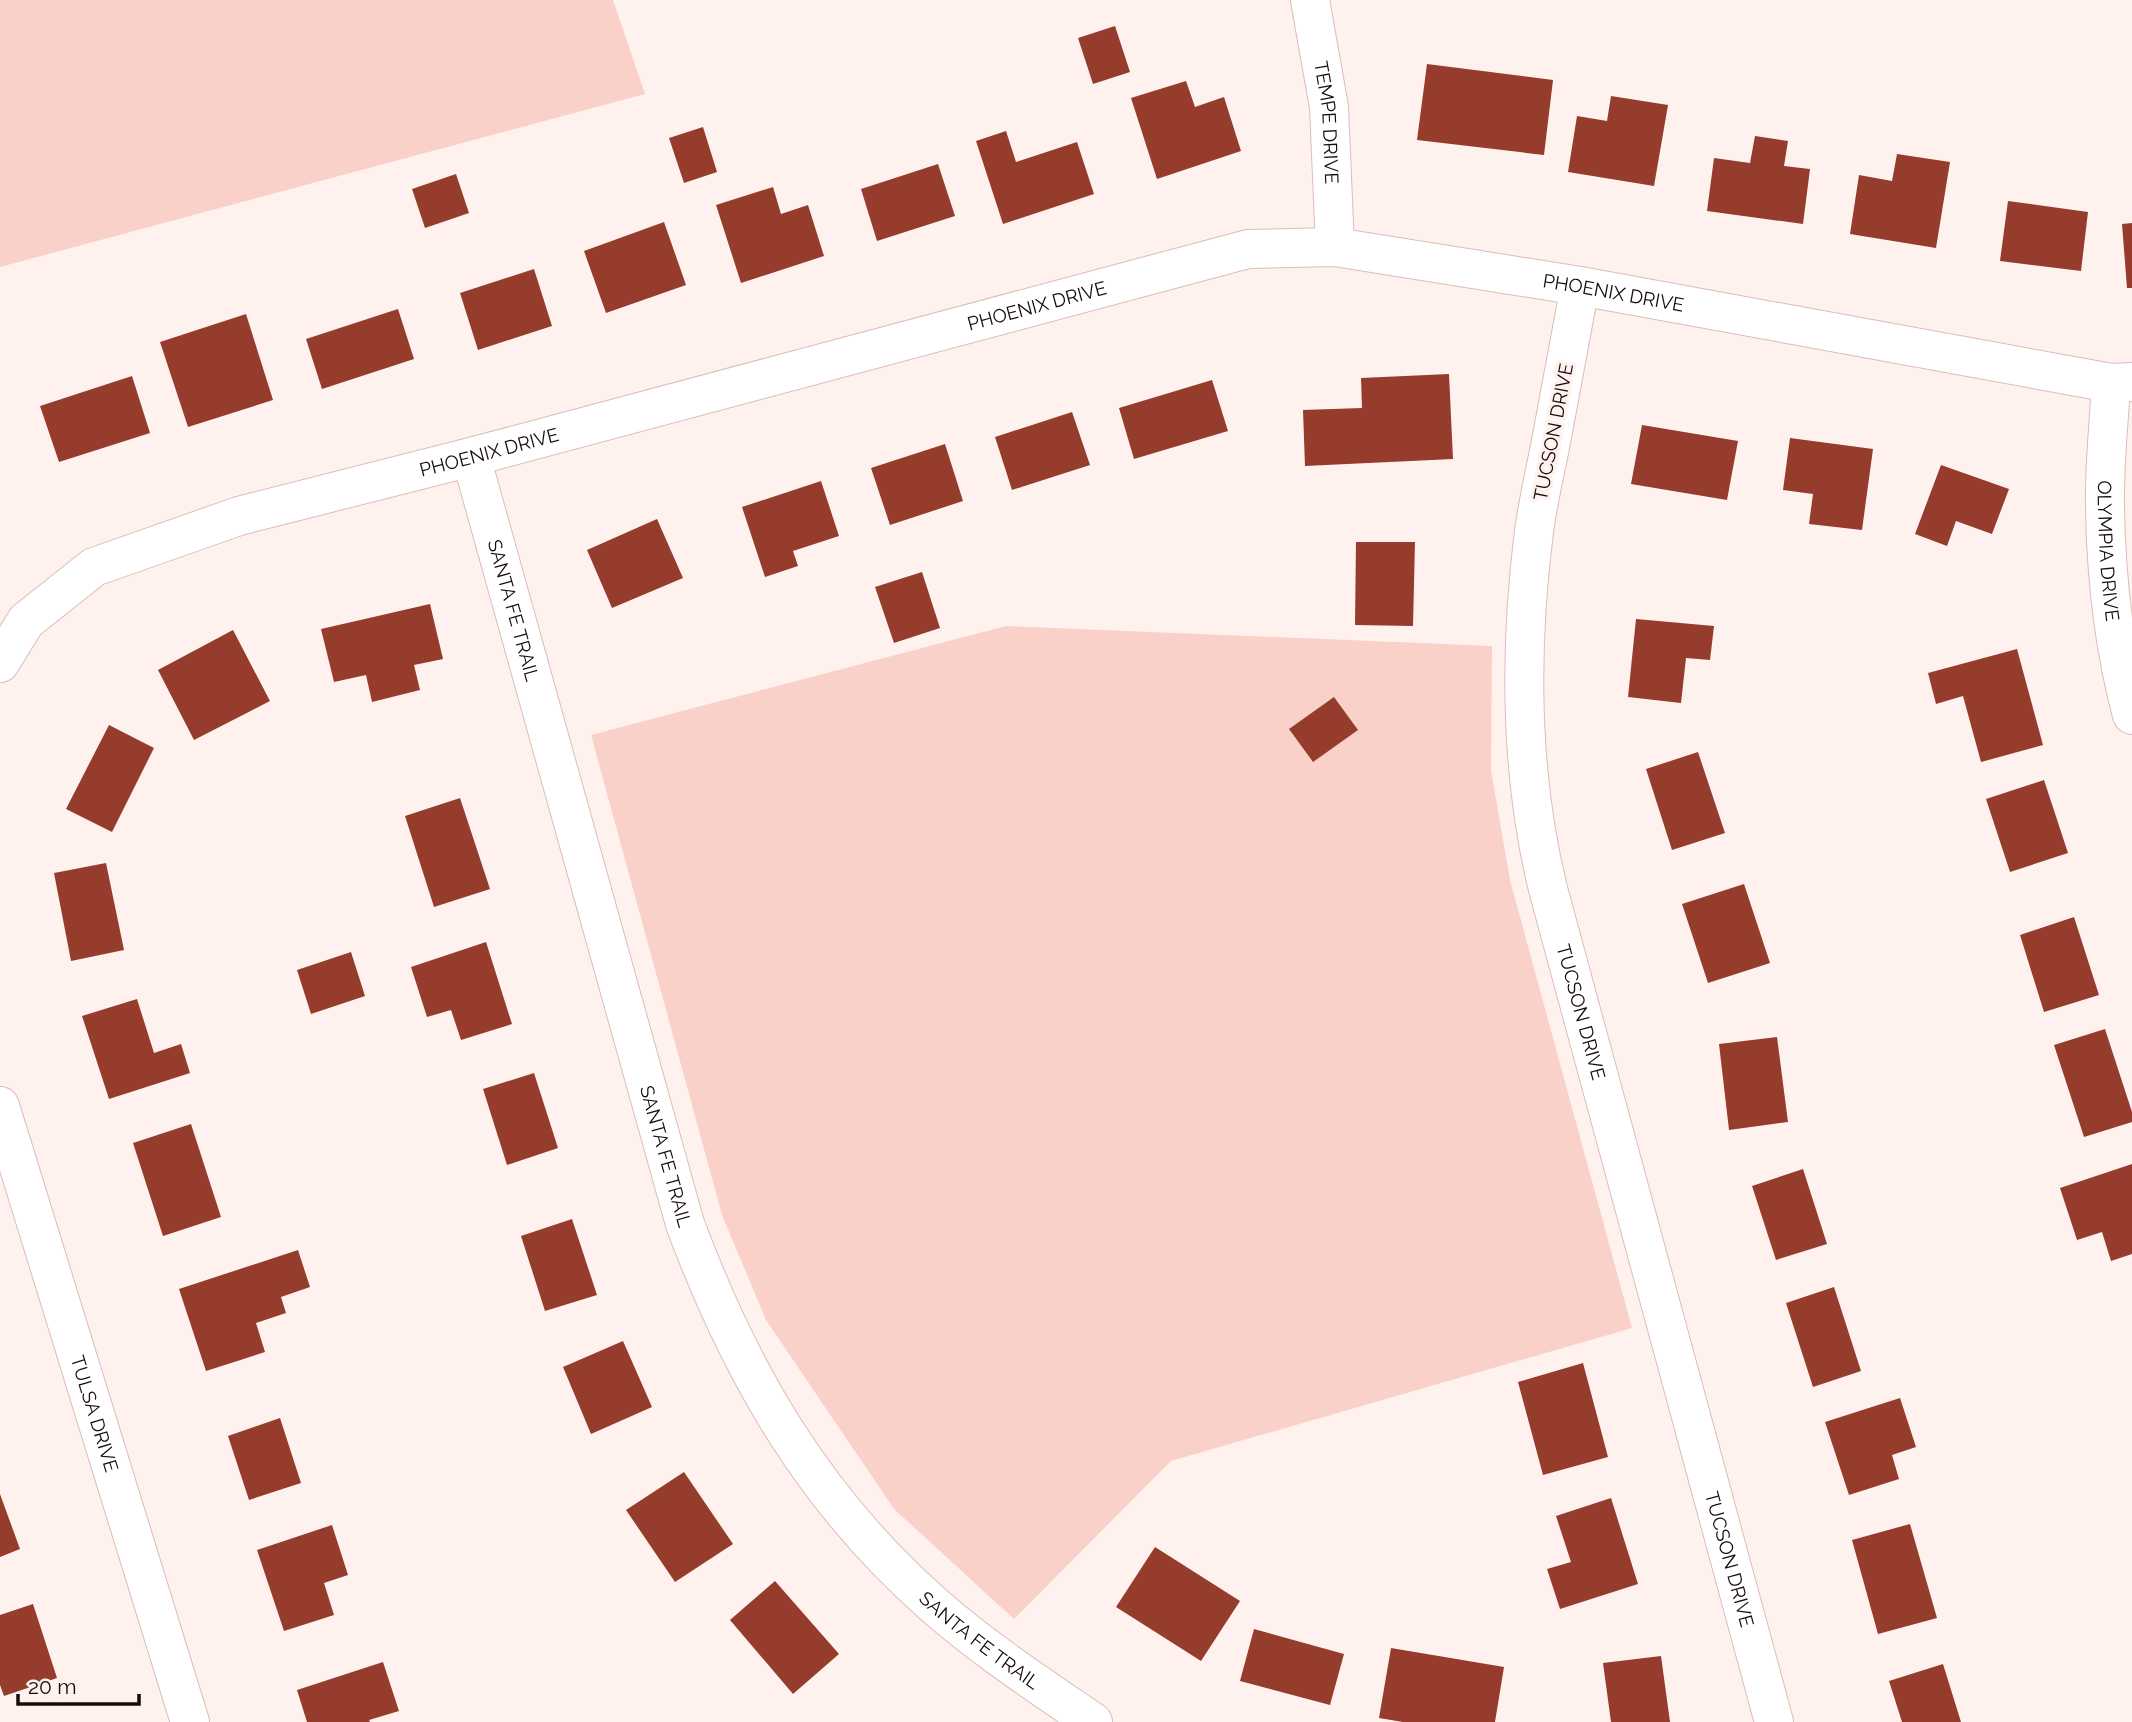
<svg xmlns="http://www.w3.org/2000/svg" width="2132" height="1722" viewBox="0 0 2132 1722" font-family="Raleway,sans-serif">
  <rect width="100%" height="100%" fill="#fef1ee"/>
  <path fill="#fad1c9" d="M0 0H613L645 94 0 267Z
    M1006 626 1492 646 1491 770 1510 880 1632 1328 1171 1461 1014 1619 894 1509 766 1320 722 1215 591 735Z"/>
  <path fill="#953c2d" d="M1115 26 1130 72 1093 84 1078 38Z
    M1427 64 1553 80 1544 155 1417 140Z
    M1186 81 1195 107 1224 97 1241 151 1157 179 1131 98Z
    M1611 96 1668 105 1654 186 1568 172 1577 116 1607 121Z
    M703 127 717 172 684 183 669 138Z
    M1006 131 1016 162 1077 142 1094 194 1003 224 976 141Z
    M1755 136 1788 141 1784 166 1810 169 1803 224 1707 211 1714 158 1750 163Z
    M1897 154 1950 162 1936 248 1850 234 1859 175 1892 181Z
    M938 164 955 216 877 241 861 189Z
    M456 174 469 213 425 228 412 189Z
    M773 187 781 214 808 205 824 256 741 283 716 205Z
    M2008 201 2088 212 2081 271 2000 261Z
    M664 222 686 285 606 313 584 251Z
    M2132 223V288H2127L2122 224Z
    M534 269 552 326 478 350 460 293Z
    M398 309 414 359 322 389 306 339Z
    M246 314 273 400 188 427 160 342Z
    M1449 374 1453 459 1305 466 1303 410 1362 408 1361 378Z
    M132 376 150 433 59 462 40 406Z
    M1212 380 1228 431 1134 459 1119 408Z
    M1072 412 1090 465 1012 490 995 437Z
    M1642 425 1738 441 1727 500 1631 484Z
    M1790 438 1873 449 1862 530 1809 524 1813 494 1783 490Z
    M945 444 963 501 890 525 871 468Z
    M1941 465 2009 489 1992 534 1956 521 1947 546 1915 534Z
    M821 481 839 536 793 551 798 566 765 577 742 507Z
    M657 519 683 578 612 608 587 550Z
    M1356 542H1415L1413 626 1355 625Z
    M922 572 940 628 894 643 875 587Z
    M430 604 443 659 414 665 420 690 372 702 366 675 334 682 321 629Z
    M1636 619 1714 626 1710 660 1686 658 1681 703 1628 697Z
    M233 630 270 701 194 740 158 670Z
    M2017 649 2043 745 1981 762 1963 696 1936 704 1928 673Z
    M1334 697 1358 730 1313 762 1289 729Z
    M109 725 154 748 112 832 66 809Z
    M1698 752 1725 833 1672 850 1646 769Z
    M2044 780 2068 853 2010 872 1986 799Z
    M460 798 490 889 434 907 405 816Z
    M106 863 124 950 71 961 54 873Z
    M1744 884 1770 963 1708 983 1682 904Z
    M2074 917 2099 995 2044 1012 2020 935Z
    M486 942 512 1024 461 1040 451 1010 427 1017 411 967Z
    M351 952 365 996 311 1014 297 970Z
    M137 999 154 1053 181 1044 190 1073 109 1099 82 1016Z
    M2105 1029 2132 1112V1122L2084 1137 2054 1045Z
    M1777 1037 1788 1122 1729 1130 1719 1044Z
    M534 1073 558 1148 507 1165 483 1089Z
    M191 1124 221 1217 163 1236 133 1143Z
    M2132 1164V1254L2111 1261 2102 1232 2077 1240 2060 1188Z
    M1803 1169 1827 1244 1776 1260 1752 1186Z
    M572 1219 597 1295 545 1311 521 1236Z
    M298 1250 310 1287 281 1297 286 1313 256 1323 265 1352 206 1371 179 1289Z
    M1834 1287 1861 1371 1813 1387 1786 1303Z
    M623 1341 652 1407 591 1434 563 1367Z
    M1583 1363 1608 1457 1543 1475 1518 1382Z
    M1900 1398 1916 1447 1892 1455 1899 1479 1849 1495 1825 1422Z
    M280 1418 301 1483 249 1500 228 1436Z
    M684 1472 733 1544 675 1582 626 1510Z
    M0 1494 20 1549 0 1557Z
    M1611 1498 1638 1584 1560 1609 1547 1569 1571 1562 1556 1516Z
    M1910 1524 1937 1618 1878 1634 1852 1540Z
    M332 1525 348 1575 324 1583 334 1615 284 1631 257 1550Z
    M1155 1547 1240 1601 1201 1661 1116 1607Z
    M775 1581 839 1654 793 1694 730 1620Z
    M33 1604 57 1678 4 1696 0 1685V1615Z
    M1254 1629 1344 1654 1330 1705 1240 1681Z
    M1391 1648 1504 1667 1495 1722H1403L1379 1718Z
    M1661 1656 1670 1722H1611L1603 1663Z
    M383 1662 399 1711 369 1720 370 1722H307L297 1690Z
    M1943 1664 1961 1722H1902L1889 1681Z"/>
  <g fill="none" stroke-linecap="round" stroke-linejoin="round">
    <g stroke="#dcbdb7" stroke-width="40">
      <g id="minor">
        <path id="s1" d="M1310 0 1329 107 1335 247"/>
        <path id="s2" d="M1580 286C1570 339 1560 393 1550 447 1544 475 1538 503 1534 531 1519 651 1519 771 1548 889L1774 1722"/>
        <path id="s3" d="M2111 383C2109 424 2104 466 2105 507 2106 577 2114 648 2132 715"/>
        <path id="s4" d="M471 457 685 1224C741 1374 814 1500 935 1606 984 1649 1039 1685 1093 1722"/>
        <path id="s5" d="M0 663 26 621 94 567 239 516 471 457 1248 249 1335 247 1580 286 2111 383 2132 382"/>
        <path id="s6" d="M0 1106 190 1722"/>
      </g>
    </g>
    <use href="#minor" stroke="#fff" stroke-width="38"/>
  </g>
  <g text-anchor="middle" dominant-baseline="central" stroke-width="7" stroke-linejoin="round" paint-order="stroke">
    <g font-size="19" fill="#160c0a" stroke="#fef1ee">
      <text stroke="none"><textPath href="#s1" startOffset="124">TEMPE DRIVE</textPath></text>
      <text stroke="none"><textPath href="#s5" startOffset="1703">PHOENIX DRIVE</textPath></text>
      <text stroke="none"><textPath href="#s5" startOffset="1115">PHOENIX DRIVE</textPath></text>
      <text transform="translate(1553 432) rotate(-79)">TUCSON DRIVE</text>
      <text stroke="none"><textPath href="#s5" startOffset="548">PHOENIX DRIVE</textPath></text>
      <text stroke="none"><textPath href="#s3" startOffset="168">OLYMPIA DRIVE</textPath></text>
      <text stroke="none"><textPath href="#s4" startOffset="159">SANTA FE TRAIL</textPath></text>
      <text stroke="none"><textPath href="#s2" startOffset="737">TUCSON DRIVE</textPath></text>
      <text stroke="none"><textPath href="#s4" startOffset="726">SANTA FE TRAIL</textPath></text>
      <text stroke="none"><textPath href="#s6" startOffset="322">TULSA DRIVE</textPath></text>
      <text stroke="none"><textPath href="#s2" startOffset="1304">TUCSON DRIVE</textPath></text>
      <text stroke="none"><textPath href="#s4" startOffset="1314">SANTA FE TRAIL</textPath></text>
    </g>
  </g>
  <path d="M18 1694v10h121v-10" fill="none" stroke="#160c0a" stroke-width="3.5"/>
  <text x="28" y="1694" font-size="21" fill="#160c0a" stroke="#fef1ee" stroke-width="5" paint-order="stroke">20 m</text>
</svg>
